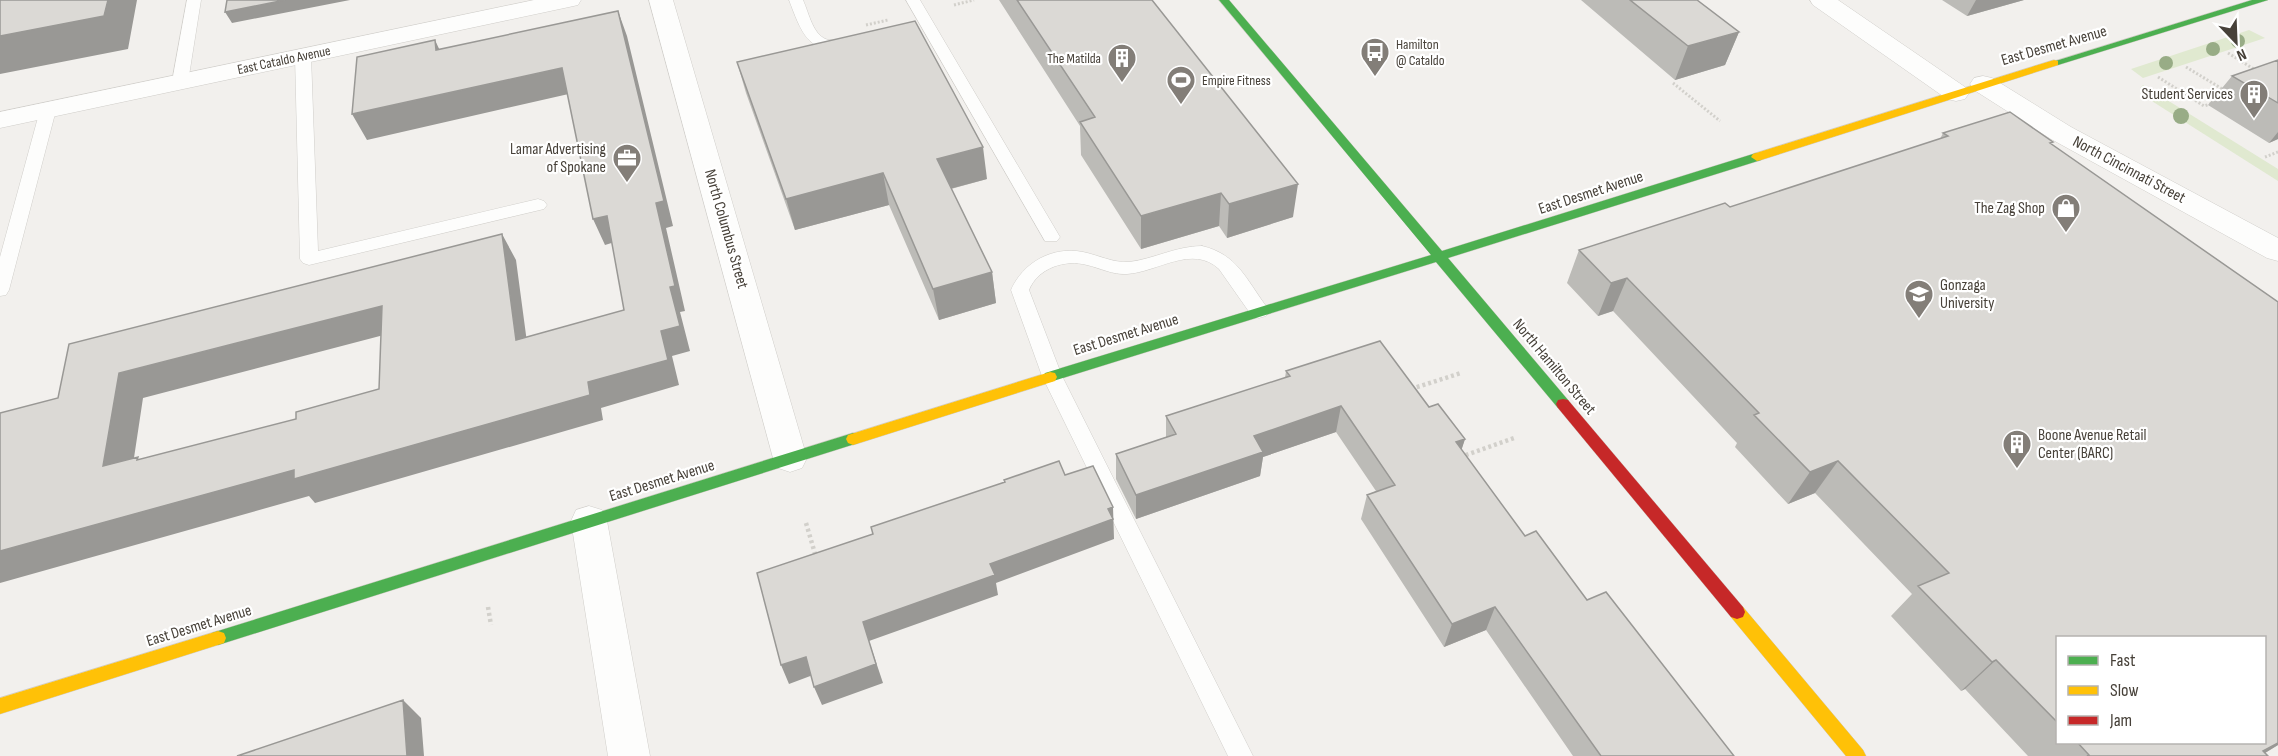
<svg xmlns="http://www.w3.org/2000/svg" width="2278" height="756" viewBox="0 0 2278 756" font-family="'Sofia Sans Condensed',sans-serif">
  <rect width="100%" height="100%" fill="#f2f0ed"/>
  <path fill="#e0e9d0" d="M2249 30 2265 38 2143 78 2131 69Z
    M2143 85 2278 169V181L2147 98 2140 88Z"/>
  <g fill="none" stroke-linecap="round" stroke-linejoin="round">
    <g stroke="#d0ceca" stroke-width="1">
      <path id="lane" d="M187 0H201L188 82 180 87 172 82Z
        M789 0H803C809 13 813 37 829 40 835 41 842 39 848 41L850 44 848 47C808 57 801 31 789 0Z
        M906 0H920L1060 237 1057 241H1045Z
        M303 51 311 56 318 251 538 199 544 201 547 205 544 209 309 265 303 263 300 259 295 56Z
        M48 105 56 110 9 290 6 295 0 296V257L40 110Z
        M1202 246C1237 254 1246 279 1266 306L1268 311 1266 316 1259 318 1252 316 1219 269C1192 244 1158 272 1127 274 1113 275 1100 268 1087 265 1065 259 1038 268 1029 290L1062 376 1253 756H1228L1042 376 1011 290C1023 262 1053 246 1083 252 1098 255 1113 263 1129 262 1154 259 1176 246 1202 246Z"/>
    </g>
    <g stroke="#d0ceca" stroke-width="1">
      <path id="street" d="M534 0H581L578 5 569 7 0 128V112Z
        M649 0H673L807 458 802 468 790 472 778 468 773 458Z
        M1810 0H1838L1965 87 1969 93 1965 99 1956 101 1947 99 1813 5Z
        M1983 76 1992 78 2071 127 2278 238V261L2267 258 2051 139 1974 90 1970 84 1974 78Z
        M589 506 602 510 607 521 650 756H608L571 521 576 510Z"/>
    </g>
    <g stroke="#d0ccc5" stroke-width="1">
      <path id="fast" d="M1219 0H1229L1442 251 1753 154 1757 153 1763 157 1761 160 1448 258 1568 400 1570 404 1568 408H1558L1436 262 1050 382 1045 381 1043 377 1045 373 1431 255Z
        M2252 0H2268L2058 65H2050L2049 63Z
        M853 433 858 435 860 439 858 443 218 645 212 643 210 638 212 633 218 631Z"/>
    </g>
    <g stroke="#d0ccc5" stroke-width="1">
      <path id="slow" d="M2054 60 2058 61V65L1761 160 1757 161 1751 157 1753 154Z
        M1050 372 1055 373 1057 377 1055 381 853 445 848 443 846 439 848 435Z
        M1737 605 1743 607 1863 750 1866 756H1846L1731 617 1729 612 1731 607Z
        M218 631 224 633 226 638 224 643 0 714V698Z"/>
    </g>
    <g stroke="#d0ccc5" stroke-width="1">
      <path id="jam" d="M1563 399 1568 400 1743 607 1745 612 1743 617 1737 619 1731 617 1558 408 1556 404 1558 400Z"/>
    </g>
    <path stroke="#d2d0cb" stroke-width="3" stroke-dasharray="2 2" stroke-linecap="butt" d="M954 5 974 0
      M866 25 888 20
      M2228 53 2257 71
      M2186 67 2224 90
      M2158 77 2204 106 2213 103
      M1673 83 1720 121
      M2265 157 2278 152"/>
    <path stroke="#d2d0cb" stroke-width="4.5" stroke-dasharray="3 3" stroke-linecap="butt" d="M1411 389 1461 373
      M1460 457 1514 438
      M806 523 816 557
      M488 607 491 625"/>
    <use href="#lane" fill="#fdfdfc" fill-rule="evenodd"/>
    <use href="#street" fill="#fdfdfc" fill-rule="evenodd"/>
    <use href="#fast" fill="#4caf50" fill-rule="evenodd"/>
    <use href="#slow" fill="#ffc107" fill-rule="evenodd"/>
    <use href="#jam" fill="#c62828" fill-rule="evenodd"/>
  </g>
  <g fill="#98ac86">
    <circle cx="2238" cy="41" r="7"/>
    <circle cx="2213" cy="49" r="7"/>
    <circle cx="2166" cy="63" r="7"/>
    <circle cx="2181" cy="116" r="8"/>
  </g>
  <path fill="#bcbbb7" fill-rule="evenodd" d="M999 0H1152L1293 217 1227 238 1219 226 1141 249 1081 155 1080 126Z
    M1581 0H1697L1739 32 1725 65 1675 80Z
    M1942 0H2024L1967 16Z
    M2278 60V139L2269 143 2208 105 2232 76Z
    M737 62 987 179 951 189 992 272 996 303 939 320 889 205 795 230 746 93Z
    M1943 133 2051 144 2278 302V745L2265 753 2267 756H2028L1965 689 1961 691 1891 616 1912 594 1815 493 1788 504 1735 447 1737 443 1613 311 1598 316 1567 283 1579 250 1730 207 1940 139ZM2058 638 2265 742H2058Z
    M1286 371 1429 407 1465 439 1461 450 1525 536 1587 600 1734 756H1573L1486 630 1444 647 1361 519 1367 495 1376 491 1336 432 1263 457 1260 476 1136 519 1116 479V454L1166 437V416L1285 378Z"/>
  <path fill="#999895" d="M108 0H137L128 49 0 74V36Z
    M285 0H350L232 23 225 12Z
    M1976 0H2024L1967 16Z
    M618 11 627 36 673 226 666 228 685 311 680 312 690 351 672 356 679 385 601 408 603 420 315 503 309 496 0 583V551L588 382 661 331 670 287 656 203Z
    M1739 32 1725 65 1675 80 1688 46Z
    M435 40 447 66 436 50Z
    M562 68 573 93 367 140 352 114Z
    M2278 132V139L2269 143Z
    M983 147 987 179 942 191 937 159Z
    M883 173 889 205 795 230 786 199Z
    M1298 184 1293 217 1227 238 1229 204Z
    M1221 193 1219 226 1141 249V216Z
    M607 216 618 241 605 245 593 219Z
    M502 234 516 260 530 365 516 340Z
    M992 272 996 303 939 320 933 289Z
    M1627 278 1613 311 1598 316 1611 283Z
    M382 306 399 331 143 398 129 491 103 466 119 373Z
    M1341 406 1336 432 1263 457 1260 476 1136 519V495L1254 436Z
    M1465 439 1457 464 1456 442Z
    M1838 461 1815 493 1788 504 1810 472Z
    M1113 507 1114 539 996 583 998 595 869 641 883 683 822 705 814 687 863 622 990 564Z
    M1495 607 1486 630 1444 647 1452 624Z
    M806 657 813 675 789 684 781 665Z
    M1996 660 1965 689 1961 691 1992 662Z
    M403 700 421 718 424 756H407Z
    M2278 743V745L2260 756H2255Z"/>
  <path fill="#dbd9d5" stroke="#999895" stroke-width="1.5" fill-rule="evenodd" d="M0 0H108L104 16 0 36Z
    M227 0H285L225 12Z
    M1017 0H1152L1298 184 1229 204 1221 193 1141 216 1080 122 1095 117Z
    M1630 0H1697L1739 32 1688 46Z
    M618 11 664 201 656 203 675 286 670 287 680 326 661 331 668 360 588 382 590 395 294 479V470L0 551V413L58 398 69 344 502 234 516 340 624 310 607 216 593 219 562 68 352 114 357 57 435 40 436 50ZM382 306 379 389 296 412V419L137 460 138 457 103 466 119 373Z
    M915 21 983 147 937 159 992 272 933 289 883 173 786 199 737 62Z
    M2278 60V103L2232 76Z
    M2010 112 2053 142 2050 143 2278 302V743L2263 751 2268 756H2087L2089 755 2077 742H2265V638H2058V723L1996 660 1992 662 1918 586 1949 573 1838 461 1810 472 1754 415 1759 413 1627 278 1611 283 1579 250 1725 203 1730 207 1948 136 1943 133Z
    M1380 341 1429 407 1438 404 1465 439 1456 442 1525 536 1536 531 1587 600 1606 592 1734 756H1601L1495 607 1452 624 1367 495 1395 485 1341 406 1254 436 1263 452 1136 495 1116 454 1176 434 1166 416 1290 376 1286 371Z
    M1059 461 1065 475 1093 466 1113 507 1108 509 1113 519 990 564 995 575 863 622 876 664 814 687 806 657 781 665 757 573 873 534 871 527 1005 482 1004 480Z
    M403 700 407 756H237Z"/>
  <defs>
    <g id="bus-pin" transform="scale(1.5)"><path d="M0 17L-7.5 6A9.5 9.5 0 1 1 7.5 6Z" fill="#837e78" stroke="#fff"/><path d="M-5-6H5V4H4V6H2V4H-2V6H-4V4H-5ZM-3.5-4V0h7V-4ZM-3.5 1.2v1.5H-2V1.2ZM2 1.2v1.5H3.5V1.2Z" fill="#fff"/></g>
    <g id="building-pin" transform="scale(1.5)"><path d="M0 17L-7.5 6A9.5 9.5 0 1 1 7.5 6Z" fill="#837e78" stroke="#fff"/><path d="M-4-6H4V6H1V3H-1V6H-4ZM-2.5-4.3h1.7v1.8h-1.7ZM.8-4.3h1.7v1.8H.8ZM-2.5-1h1.7V.8h-1.7ZM.8-1h1.7V.8H.8Z" fill="#fff"/></g>
    <g id="stadium-pin" transform="scale(1.5)"><path d="M0 17L-7.5 6A9.5 9.5 0 1 1 7.5 6Z" fill="#837e78" stroke="#fff"/><path d="M0-5a6.5 5 0 1 0 0 10a6.5 5 0 1 0 0-10ZM-3.5-1.8h7v3.6h-7Z" fill="#fff"/></g>
    <g id="office-pin" transform="scale(1.5)"><path d="M0 17L-7.5 6A9.5 9.5 0 1 1 7.5 6Z" fill="#837e78" stroke="#fff"/><path d="M-6-3h4V-5.5h4V-3h4V5H-6ZM-1-4.5V-3h2v-1.5ZM-6 0V1H6V0Z" fill="#fff"/></g>
    <g id="shop-pin" transform="scale(1.5)"><path d="M0 17L-7.5 6A9.5 9.5 0 1 1 7.5 6Z" fill="#837e78" stroke="#fff"/><path d="M-5-2.5h2.3a2.7 3.5 0 0 1 5.4 0H5L5.5 6h-11ZM-1.5-2.5h3a1.5 2.3 0 0 0-3 0Z" fill="#fff"/></g>
    <g id="university-pin" transform="scale(1.5)"><path d="M0 17L-7.5 6A9.5 9.5 0 1 1 7.5 6Z" fill="#837e78" stroke="#fff"/><path d="M0-5L7-2L0 1L-7-2ZM-4 1L0 2.5L4 1V4Q0 6-4 4Z" fill="#fff"/></g>
  </defs>
  <g fill-rule="evenodd">
    <use href="#bus-pin" x="1375" y="52"/>
    <use href="#building-pin" x="1122" y="58"/>
    <use href="#stadium-pin" x="1181" y="80"/>
    <use href="#building-pin" x="2254" y="94"/>
    <use href="#office-pin" x="627" y="158"/>
    <use href="#shop-pin" x="2066" y="208"/>
    <use href="#university-pin" x="1919" y="294"/>
    <use href="#building-pin" x="2017" y="444"/>
  </g>
  <g text-anchor="middle" dominant-baseline="central" stroke-width="4.5" stroke-linejoin="round" paint-order="stroke">
    <g font-size="14" fill="#474139" stroke="#fff" text-anchor="start">
      <text x="1396" y="44">Hamilton<tspan x="1396" dy="16">@ Cataldo</tspan></text>
      <text x="1101" y="58" text-anchor="end">The Matilda</text>
      <text x="1202" y="80">Empire Fitness</text>
    </g>
    <g font-size="14" fill="#474139" stroke="#fff">
      <text transform="translate(284 60) rotate(-12)">East Cataldo Avenue</text>
    </g>
    <g font-size="16" fill="#474139" stroke="#fff">
      <text transform="translate(2054 46) rotate(-16)">East Desmet Avenue</text>
      <text transform="translate(2129 170) rotate(28)">North Cincinnati Street</text>
      <text transform="translate(1591 193) rotate(-18)">East Desmet Avenue</text>
      <text transform="translate(726 229) rotate(74)">North Columbus Street</text>
      <text transform="translate(1126 335) rotate(-17)">East Desmet Avenue</text>
      <text transform="translate(1554 367) rotate(50)">North Hamilton Street</text>
      <text transform="translate(662 481) rotate(-17)">East Desmet Avenue</text>
      <text transform="translate(199 626) rotate(-17)">East Desmet Avenue</text>
    </g>
    <g font-size="16" fill="#474139" stroke="#fff" text-anchor="end">
      <text x="2233" y="94">Student Services</text>
      <text x="606" y="149">Lamar Advertising<tspan x="606" dy="18">of Spokane</tspan></text>
      <text x="2045" y="208">The Zag Shop</text>
      <text x="1940" y="285" text-anchor="start">Gonzaga<tspan x="1940" dy="18">University</tspan></text>
      <text x="2038" y="435" text-anchor="start">Boone Avenue Retail<tspan x="2038" dy="18">Center (BARC)</tspan></text>
    </g>
  </g>
  <rect x="2056" y="636" width="210" height="108" fill="#ffffff" stroke="#b5b3b0" stroke-width="1.5"/>
  <rect x="2068" y="656" width="30" height="9" fill="#4caf50" stroke="#b5b3b0" stroke-width="1.5"/>
  <text x="2110" y="666" font-size="18" fill="#474139">Fast</text>
  <rect x="2068" y="686" width="30" height="9" fill="#ffc107" stroke="#b5b3b0" stroke-width="1.5"/>
  <text x="2110" y="696" font-size="18" fill="#474139">Slow</text>
  <rect x="2068" y="716" width="30" height="9" fill="#c62828" stroke="#b5b3b0" stroke-width="1.5"/>
  <text x="2110" y="726" font-size="18" fill="#474139">Jam</text>
  <g transform="translate(2236 42) rotate(157)" stroke="#ffffff" stroke-width="4.5" paint-order="stroke">
  <path d="M0-4.5L10 22L0 15L-10 22Z" fill="#474139"/>
  <text y="-9" font-size="16" font-weight="bold" text-anchor="middle" fill="#474139">N</text>
  </g>
</svg>
